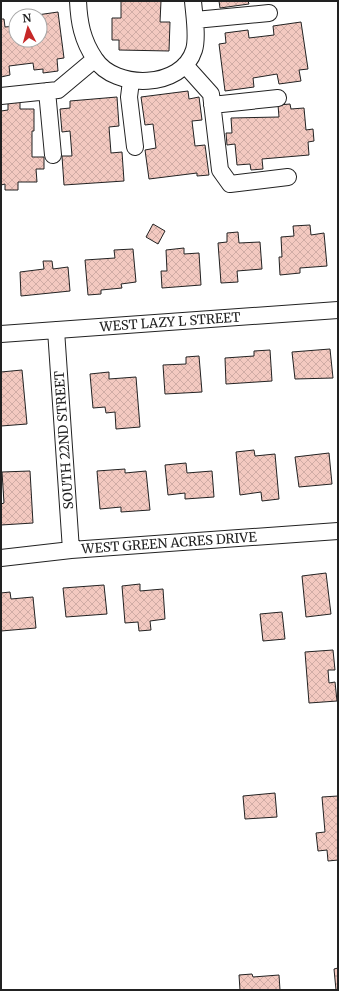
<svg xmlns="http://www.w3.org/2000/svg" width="339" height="991" viewBox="0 0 339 991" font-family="Merriweather,serif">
  <defs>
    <pattern id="building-cross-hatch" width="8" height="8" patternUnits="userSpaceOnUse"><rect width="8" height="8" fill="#f3c9c0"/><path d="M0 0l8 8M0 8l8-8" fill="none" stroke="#d0aca5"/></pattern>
  </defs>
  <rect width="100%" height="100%" fill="#fff"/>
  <path fill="url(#building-cross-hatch)" stroke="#222" d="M121 1H161L160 22H170L169 51 119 50V40H112V18H121Z
    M219 1H248L249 4 220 8Z
    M58 12 64 58 57 59 58 71 43 73V69L34 70 33 63 9 66 10 75 1 77V19H4L5 27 16 26V40H40V16H30Z
    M301 22 308 69 299 70 301 81 279 84 277 74 253 78 254 87 225 91 219 44 226 43 225 33 248 30 249 38 274 35 273 26Z
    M188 91 189 99 199 97 202 120 192 121 195 146 205 145 209 175 197 176V173L149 179 145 150 156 148 153 124 145 125 141 97Z
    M117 97 119 126 109 127 111 153 122 152 124 181 64 185 62 156H72L70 131 62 132 60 109 70 108V101Z
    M8 102H20V109H34V131H32V157H44V169H36L37 182H18V190H5V184L1 185V111L8 110Z
    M290 104 291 109 304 108 306 130 313 129 314 141 308 142 309 155 262 159 263 169 251 170 250 164 237 165 235 144 227 145 226 133H232L231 118 279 117 278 105Z
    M153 224 165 231 158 244 146 237Z
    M310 225 311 235 324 233 327 266 300 268V273L280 275 279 257H282L281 237 294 236 293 226Z
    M238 232 239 243 260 242 262 269 237 271 238 282 221 283 218 243 227 242V233Z
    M184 248V254L199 253 201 285 162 288 161 271H167L166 250Z
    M133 249 136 282 121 284 122 288 101 290V294L88 295 85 260 115 258 114 250Z
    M43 261H52L53 269 68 267 70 291 21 296 20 272 44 269Z
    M330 349 333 378 295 379 292 352Z
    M270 350 272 381 226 384 225 358 254 356V351Z
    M199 356 202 392 165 394 163 365 186 364V357Z
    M22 370 27 424 1 426V372Z
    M109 372V379L136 377 140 427 116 429 115 412 106 413 105 407 93 408 90 374Z
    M254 450 255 456 275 454 279 499 262 501 261 492 240 495 236 452Z
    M329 453 332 484 299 487 295 457Z
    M186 463 187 473 212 471 214 497 185 499V493L168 495 165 465Z
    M125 469V473L146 471 150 510 121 512V507L100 509 97 471Z
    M30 471 33 523 1 525V504L4 503 2 472Z
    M326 573 331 614 306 617 302 576Z
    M140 584V591L163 589 165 619 150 621 151 630 139 631 138 622 125 623 122 586Z
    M104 585 107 614 66 617 63 588Z
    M10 592 11 599 33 597 36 628 1 631V593Z
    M282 612 285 639 263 641 260 614Z
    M333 650 335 670H328L329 683 335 682 337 701 309 703 305 652Z
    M275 793 277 817 245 819 243 796Z
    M338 796V860L328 861 327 850 318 851 316 833 325 832 322 797Z
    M338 968V990H336L334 969Z
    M252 974 253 977 279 975 280 990H240L239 975Z"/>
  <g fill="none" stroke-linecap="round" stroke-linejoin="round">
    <g stroke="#222" stroke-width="18">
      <path id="minor" d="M78 1C79 22 82 40 95 59 115 90 182 89 194 50 198 37 194 14 193 1
        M195 20 269 13
        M185 65 211 94 220 170 230 184 288 177
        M131 81 129 97 135 147
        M47 91 53 155
        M1 96 58 90 95 59
        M212 105 278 98
        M56 330 71 550
        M1 334 338 310
        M1 558 71 550 338 531"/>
    </g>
    <use href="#minor" stroke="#fff" stroke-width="16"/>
  </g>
  <g text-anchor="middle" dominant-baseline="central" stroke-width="3" stroke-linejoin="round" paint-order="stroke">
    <g font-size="13" fill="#222" stroke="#fff">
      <text transform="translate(170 322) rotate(-4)">WEST LAZY L STREET</text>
      <text transform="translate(64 440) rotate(-94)">SOUTH 22ND STREET</text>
      <text transform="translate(169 543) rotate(-4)">WEST GREEN ACRES DRIVE</text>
    </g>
  </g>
  <rect width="339" height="991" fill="none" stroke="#222222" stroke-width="4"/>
  <g transform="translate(28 28) rotate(354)"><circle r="19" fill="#ffffff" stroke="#a7a7a7"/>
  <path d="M0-3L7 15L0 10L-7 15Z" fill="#c62828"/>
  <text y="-6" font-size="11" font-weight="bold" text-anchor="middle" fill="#222222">N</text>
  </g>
</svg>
